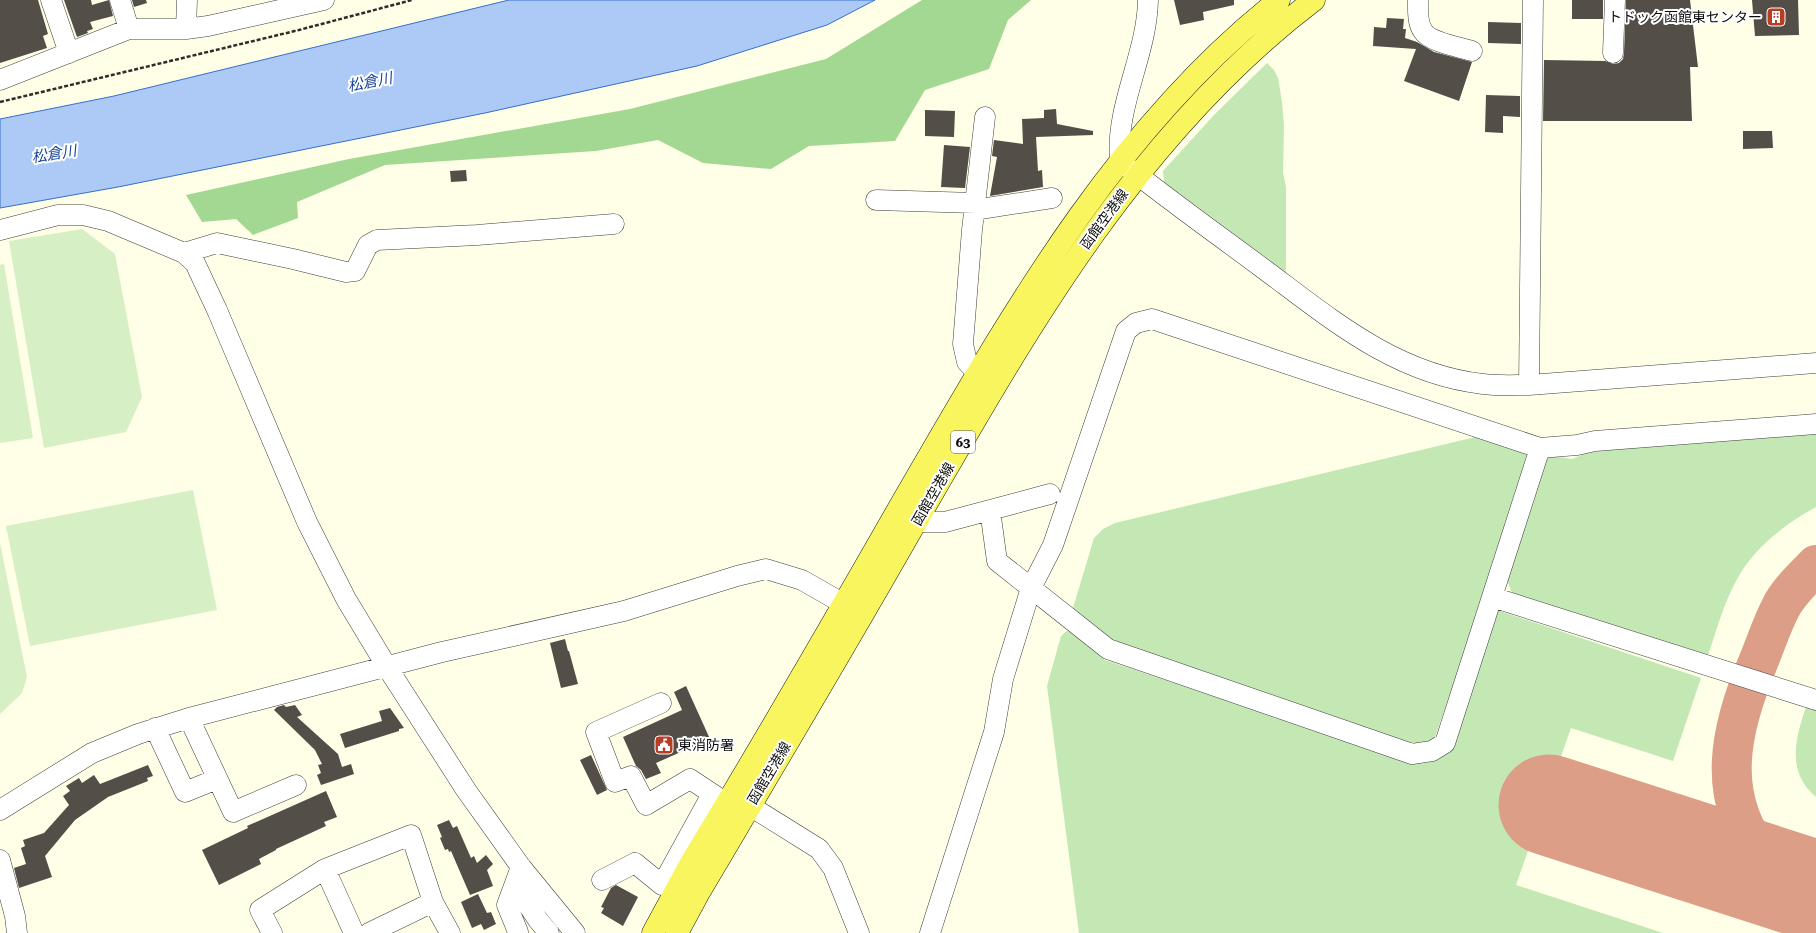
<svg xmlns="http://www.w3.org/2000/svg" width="1816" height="933" viewBox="0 0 1816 933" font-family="'Roboto Serif','Noto Sans JP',serif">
  <rect width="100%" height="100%" fill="#ffffe7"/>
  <path fill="#c3e8b3" d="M1267 63 1274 70 1278 78 1282 102 1284 126 1283 173 1286 187V272L1164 182 1163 171 1215 114Z
    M1816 430V507C1785 524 1753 548 1736 581 1723 605 1716 632 1707 658L1512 593 1508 583V575L1547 455 1572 459 1584 454 1627 445Z
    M1488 434 1534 452 1435 737 1428 746 1418 748 1115 646 1073 608 1094 538 1103 529 1115 523Z
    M1497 610 1701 678 1673 761 1571 728 1516 885 1663 933H1079L1047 686 1061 636 1068 630 1105 660 1413 763 1433 761 1450 749Z
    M1807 704 1816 707V797C1785 771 1796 736 1807 704Z"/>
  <path fill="#a2d892" d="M922 0H1031L1008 20 989 69 925 90 895 141 809 146 771 169 703 163 658 140 596 151 385 165 297 202 298 218 253 235 236 219 202 222 186 195 349 159 630 109 826 59Z"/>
  <path fill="#d7efc4" d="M82 229 115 254 142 397 126 432 44 448 9 241Z
    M4 264 33 438 0 443V265Z
    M193 490 217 610 30 646 6 526Z
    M0 543 27 677 22 693 0 714Z"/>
  <path fill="#adcaf6" stroke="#346ecc" d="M509 0H875L827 25 697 66 485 113 118 187 0 208V119L114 96Z"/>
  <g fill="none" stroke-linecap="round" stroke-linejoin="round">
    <path stroke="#dc9e86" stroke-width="40" d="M1799 886C1787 877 1774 869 1764 857 1713 797 1731 726 1759 660 1766 643 1772 624 1781 607 1789 591 1804 578 1816 565"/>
    <path stroke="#dc9e86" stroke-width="101" d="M1549 805 1816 891"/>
  </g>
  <path fill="#534e47" d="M0 0H38L48 34 43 36 47 48 0 63Z
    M64 0H91L92 5 109 0 113 16 90 22 93 29 87 31 88 33 77 37Z
    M132 0H146L147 3 134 7Z
    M1174 0H1234V5L1203 12 1204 20 1180 25Z
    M1572 0H1603V19H1572Z
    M1626 0H1690L1698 67H1690L1692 121H1543L1544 60 1605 61 1613 64 1619 63 1623 59 1624 53Z
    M1752 0H1798L1799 35 1755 36Z
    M1387 18 1404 19 1403 29H1406L1405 38 1417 42 1434 52 1472 62 1459 101 1404 81 1416 49 1373 46 1374 27 1386 28Z
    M1488 22 1521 23V44L1488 43Z
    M1486 95 1520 96V117L1503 116V133L1485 132Z
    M1056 109 1057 124 1093 131V135L1036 137 1038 171 1042 170 1043 187 990 196 997 157 992 156 994 140 1023 144 1022 119 1044 118V110Z
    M925 110 955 111 954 137 925 136Z
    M1743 131H1772L1773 148 1743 149Z
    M944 145 970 147 965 188 941 187Z
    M466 170 467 181 451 182 450 171Z
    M565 639 568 651H569L578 684 561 688 550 643Z
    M686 686 710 739 656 763 661 773 646 779 641 770 636 766 623 737 682 710 674 692Z
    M284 705 286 707 295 705 302 715 297 717 338 754 342 767 351 764 354 774 321 785 317 775 321 773 318 765 322 764 315 750 274 710 277 707Z
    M390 708 404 728 399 729V731L345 748 340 734 382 721 379 711Z
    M591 755 607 790 597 795 580 760Z
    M148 765 153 776 147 778 148 781 108 797 75 820 45 856 52 877 19 888 14 868 26 864 21 848 25 846 23 840 44 833 69 805 63 796 70 791 66 786 79 778 82 783 94 775 100 784Z
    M326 791 337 817 324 822 326 826 276 849V850L259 859 261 864 219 885 202 850 248 828 247 826Z
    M449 820 453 828 457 826 471 858 474 856 477 863 486 855 493 864 487 870 493 886 470 895 451 851 449 852 448 849 445 850 440 838 442 837 437 825Z
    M616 885 638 897 623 926 601 913 604 908 601 907 611 888Z
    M478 894 487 913 491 912 496 924 484 930 481 924 472 928 461 902Z"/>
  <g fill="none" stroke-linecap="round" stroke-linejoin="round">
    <g stroke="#3d3d3d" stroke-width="21">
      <path id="minor" d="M51 0 69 53
        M120 0 129 29
        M1148 0C1147 55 1115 106 1120 161 1166 198 1214 232 1261 267 1330 318 1394 374 1483 384 1498 386 1514 385 1529 385L1816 363
        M1418 0C1418 9 1417 23 1423 31 1429 42 1459 47 1472 51
        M186 29 187 0
        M1613 53 1615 0
        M0 80 129 29H186L208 26 324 0
        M985 117 972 230 963 344 967 362 988 384
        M876 200 975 203
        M974 210 1052 198
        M0 230 58 215H83L108 221 184 253 195 263 217 310 307 522 346 599 387 667 466 790 521 867 575 933
        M184 253 217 243 293 259 346 272 355 271 368 245 377 240 477 235 614 224
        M1529 385 1533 0
        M990 510 997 561 1108 649 1412 754 1432 751 1445 743 1540 448 1577 445 1595 441 1816 424
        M903 517 916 522H945L1050 494
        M1492 597 1816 700
        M661 703 596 732 615 782 631 776 646 805 690 779 740 812
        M189 718 233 812 296 785
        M155 728 185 792 217 779
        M750 806 819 849 833 868 859 933
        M0 810 92 753 138 734 189 718 442 652 624 611 737 576 766 569 802 580 858 612
        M0 860 15 916 17 933
        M325 869 354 933
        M602 880 635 863 662 885 712 794
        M515 885 538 920 549 933
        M518 932 507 905 521 867
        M272 933 260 910 325 869 411 835 433 902
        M369 933 433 902 450 933
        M930 933 994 732 1003 679 1031 588 1053 545 1126 331 1136 323 1152 319 1540 448"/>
    </g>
    <g stroke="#1b1b1b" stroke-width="23">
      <path id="major" d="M653 933 691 863C765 741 836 618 907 494 1010 317 1115 129 1279 0
        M677 933 698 894C769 774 840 655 909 534 1021 340 1132 138 1314 0"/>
    </g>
    <path stroke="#2c2c2c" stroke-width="2.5" stroke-dasharray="4 2" stroke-linecap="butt" d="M0 102 299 30 412 0"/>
    <use href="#minor" stroke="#fff" stroke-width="20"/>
    <use href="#major" stroke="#f9f55e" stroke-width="22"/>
  </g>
  <defs>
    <g id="building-square" transform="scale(1)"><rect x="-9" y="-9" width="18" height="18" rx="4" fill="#b93d24" stroke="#fff"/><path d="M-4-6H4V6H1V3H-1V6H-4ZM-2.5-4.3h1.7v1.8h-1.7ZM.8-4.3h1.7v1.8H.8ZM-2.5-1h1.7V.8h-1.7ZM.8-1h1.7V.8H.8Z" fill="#fff"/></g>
    <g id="civic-square" transform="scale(1)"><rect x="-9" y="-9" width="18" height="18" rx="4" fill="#b93d24" stroke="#fff"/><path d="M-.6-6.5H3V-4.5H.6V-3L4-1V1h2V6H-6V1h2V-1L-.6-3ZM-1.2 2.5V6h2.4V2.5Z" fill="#fff"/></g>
  </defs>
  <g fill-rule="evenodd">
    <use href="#building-square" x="1776" y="17"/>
    <use href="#civic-square" x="664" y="745"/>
  </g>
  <g text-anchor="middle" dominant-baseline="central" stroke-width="4" stroke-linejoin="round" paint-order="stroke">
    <rect fill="#fff" stroke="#545454" stroke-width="1" x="951" y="431" width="24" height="22" rx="3"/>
    <g font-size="13" font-weight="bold" fill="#0a0a0a">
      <text x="963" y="442">63</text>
    </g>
    <g font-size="14" fill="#0a0a0a" stroke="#fff" text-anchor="end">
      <text x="1762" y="17">トドック函館東センター</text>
      <text x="678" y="745" text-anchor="start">東消防署</text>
    </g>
    <g font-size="14" fill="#0a0a0a" stroke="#fff">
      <text transform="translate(1104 219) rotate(-54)">函館空港線</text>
      <text transform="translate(933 494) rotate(-60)">函館空港線</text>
      <text transform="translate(769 773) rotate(-59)">函館空港線</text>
    </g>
    <g font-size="15" font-style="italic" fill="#15439a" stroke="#fff">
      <text transform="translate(370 82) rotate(-11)">松倉川</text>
      <text transform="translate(54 154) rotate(-9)">松倉川</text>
    </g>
  </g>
</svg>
